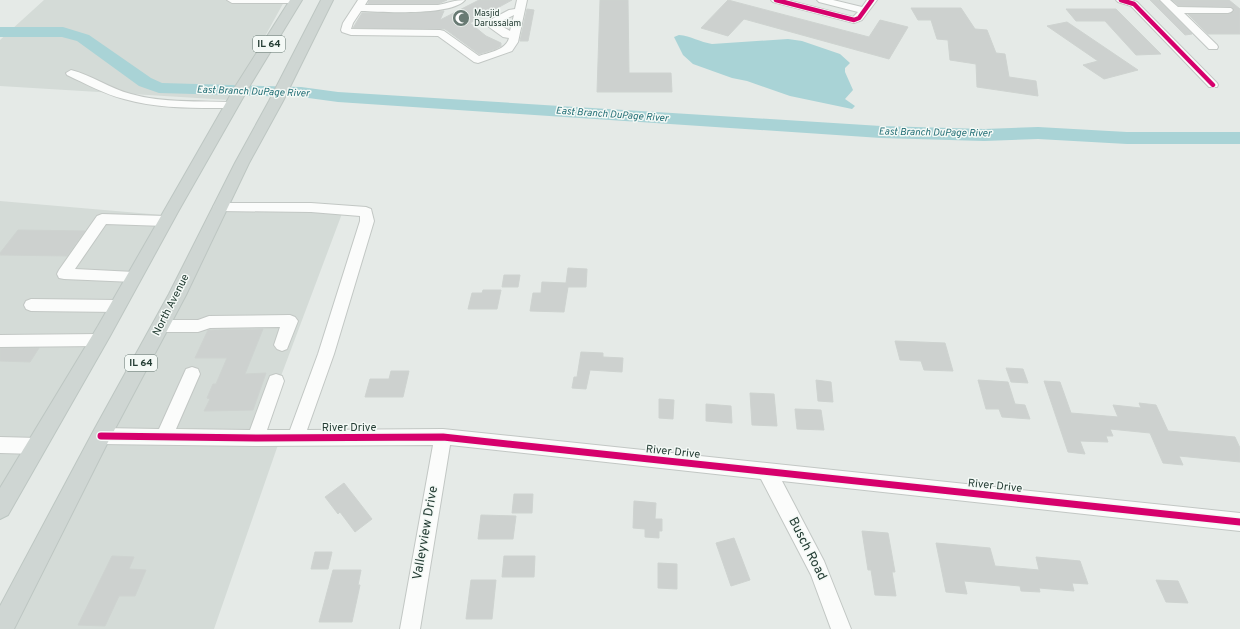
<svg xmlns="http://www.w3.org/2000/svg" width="1240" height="629" viewBox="0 0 1240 629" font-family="Overpass,sans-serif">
  <rect width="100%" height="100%" fill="#e5eae7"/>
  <path fill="#d4dbd7" d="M44 0H285L230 100 0 86V40Z
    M0 201 162 215 62 391 0 495Z
    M222 211H343L260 432 107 433Z
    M104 440 279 442 214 629H7Z"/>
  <path fill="#a9d3d6" d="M679 35C691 36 700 42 712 44L788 39 802 41 840 54 850 63 845 68V72L853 90 845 99 855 106 852 109 790 96 747 81 732 78 693 64 683 55 674 37Z"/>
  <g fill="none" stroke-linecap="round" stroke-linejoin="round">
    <path fill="#a9d3d6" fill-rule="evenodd" d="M0 27H63L89 35 151 78 162 83 301 87 338 92 881 126 984 129 1038 127 1127 132H1240V144H1127L1038 139 984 141 881 138 338 102 301 97 159 93 139 86 77 41 62 37H0Z"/>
  </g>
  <path fill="#cdd1cf" stroke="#ced3d0" d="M369 0H447L438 4H368Z
    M479 0H512L470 23 486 36 501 43V46L496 49 479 54 445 29 353 28 362 13H416L444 11 440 20Z
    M600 0H628L629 73H671L672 92H597Z
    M728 0 869 37 880 20 908 27 889 59 744 19 728 36 701 28Z
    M1150 0H1158L1192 34 1185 35Z
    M1172 0H1229L1240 9V34H1208L1188 14H1228L1234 11 1232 7 1179 6Z
    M911 8H961L975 29 987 30 996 53 1005 54 1009 77 1036 81 1038 96 977 87 976 64 950 60 948 40 937 39 931 20H918Z
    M527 9 534 10 528 41H520Z
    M1066 9H1116L1161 54 1136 55 1105 21H1076Z
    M1067 22 1138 70 1104 79 1083 65 1098 61 1047 26Z
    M18 230 85 231 67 256 0 255V253Z
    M568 268 587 269 586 287H568L564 312 530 311 533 293H541L542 282 566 283Z
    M504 275H520L518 287H502Z
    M483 290H501L497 309H468L472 293H482Z
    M263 329 245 374 266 373 253 410 204 411 210 399 207 398 213 384H216L227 358H195L208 330Z
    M895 341 945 343 953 371 924 370 921 361 900 360Z
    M0 348H39L30 362 0 361Z
    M581 352 603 353V357L623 358 622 372 590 370 586 389 572 388 574 377H577Z
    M1006 368 1023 369 1028 383 1011 382Z
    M391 371H409L403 397H365L370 379H389Z
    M816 380 831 382 833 402 818 401Z
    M978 380 1008 382 1015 404 1025 405 1030 419 1002 417 999 409H986Z
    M1044 381 1060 382 1071 413 1118 417 1113 405 1141 408 1139 403 1156 405 1168 431 1235 437 1240 448V462L1179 456 1183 465 1163 463 1150 433 1110 429 1113 436H1106L1108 442 1080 441 1085 454 1068 452Z
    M750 393 774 394 777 426 752 425Z
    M659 399 674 400 673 419 659 418Z
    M706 404 731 406 732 423 706 421Z
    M795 409 821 410 824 430 797 429Z
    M344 483 372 519 355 532 340 512 338 514 325 497Z
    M514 494H533L532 513H512Z
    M634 501 656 503 655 519H662V531H659V538L645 537V529L633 528Z
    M481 515 516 516 513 539H478Z
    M862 531 888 533 895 572H892L896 596 875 595 871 570H868Z
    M734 538 750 580 731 586 716 543Z
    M936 543 990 548 995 566 1039 570 1036 557 1080 561 1088 584 1072 583 1074 591 1039 588 1040 592 1021 591 1020 586 964 581 967 594 946 592Z
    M315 552H332L328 569H311Z
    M112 556 134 557 129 569 146 570 135 596H119L105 626 78 625Z
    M504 556H535L534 577H502Z
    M658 563 677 564V589L658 588Z
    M333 570H361L358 585H360L352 622H319Z
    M471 580H496L492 619H466Z
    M1156 580 1178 581 1188 603 1166 602Z"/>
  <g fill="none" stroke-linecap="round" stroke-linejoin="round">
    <g stroke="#c2c7c4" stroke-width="2">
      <path id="minor" d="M227 0H301L296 3H232Z
        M358 0H368L365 5H438C448 3 455 0 465 0 452 16 383 12 361 11L353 23 351 29 440 30 444 31 479 56C490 52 506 50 509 38L503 37 489 27 488 25 490 20 509 10 515 9 517 0H527L518 42 512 51 478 63 474 62 438 36 351 35 342 32 341 30 343 23ZM514 15 510 31 498 24V23Z
        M771 0H787L853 17 858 12 819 2 817 0H833L862 7 867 0H877L862 20 854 23 773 2Z
        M1116 0H1131L1137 2 1217 83 1218 85 1217 87H1209L1131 6 1118 2Z
        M1160 0H1170L1178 7 1231 8 1233 10 1231 12 1228 13H1184L1217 45 1218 47 1217 49H1209Z
        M71 70C92 75 110 89 131 94 163 103 199 101 232 102L236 103 238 105 236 107 232 108C196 108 159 109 124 99 104 94 86 84 67 75L66 73Z
        M220 203H311L366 207 371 209 374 221 334 354 307 430 443 429 1240 513V531L782 481 824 561 851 629H831L811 575 761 479 450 445 420 629H400L433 445 256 446 101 444 95 441 92 436 95 431 101 428 159 429 186 369 192 367 198 369 200 374 176 429 250 430 268 381 270 376 276 374 282 376 284 381 267 430H290L318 354 360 221V216L311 212 220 211 215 210 213 207 215 204Z
        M102 214 165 216 170 218 172 221 170 224 165 226 106 224 75 269 134 272 139 273 141 277 139 281 134 282 64 279 59 278 57 274 59 270 97 216Z
        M31 299 118 300 123 302 125 306 123 310 118 312 31 311 26 309 24 305 26 301Z
        M290 315 295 317 298 321 287 349 282 351 277 349 274 345 280 327 210 328 198 332H161L156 330 153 326 156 322 161 320H198L209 316Z
        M99 334 104 336 107 340 104 344 99 346 0 347V335Z
        M0 437 37 438 43 441 46 446 43 451 37 454 0 453Z"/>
    </g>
    <g stroke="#bdc6c2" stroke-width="2">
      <path id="major" d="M290 0H302L249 87 179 210 110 336 8 515 0 519V488L98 326 235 87Z
        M321 0H333L283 101 249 163 186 295 108 442 14 629H0V606L94 430 169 294 235 163 269 101Z"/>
    </g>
    <use href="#minor" fill="#fbfcfb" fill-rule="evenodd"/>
    <use href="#major" fill="#cfd6d3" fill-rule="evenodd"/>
    <g stroke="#f4f9f6" stroke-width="6">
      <path id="cycleway-far1" d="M776 0 854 20 859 18 872 0
        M1121 0 1134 4 1213 85"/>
    </g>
    <g stroke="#f4f9f6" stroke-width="10">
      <path id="cycleway" d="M101 436 258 438 443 437 1240 522"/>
    </g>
    <use href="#cycleway-far1" stroke="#d6006c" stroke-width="4.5"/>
    <use href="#cycleway" stroke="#d6006c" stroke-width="7"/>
  </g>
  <defs>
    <g id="mosque-disc" transform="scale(0.9)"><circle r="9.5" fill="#687a73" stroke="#f4f9f6"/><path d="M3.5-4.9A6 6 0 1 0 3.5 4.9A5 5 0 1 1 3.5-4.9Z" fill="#fff"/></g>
  </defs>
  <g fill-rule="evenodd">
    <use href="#mosque-disc" x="461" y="18"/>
  </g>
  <g text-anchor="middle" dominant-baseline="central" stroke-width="3" stroke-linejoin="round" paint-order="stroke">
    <g font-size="9" fill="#243d34" stroke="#f4f9f6" text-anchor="start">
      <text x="474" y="13">Masjid<tspan x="474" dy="10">Darussalam</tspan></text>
    </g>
    <g fill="#f4f9f6" stroke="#62756e" stroke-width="1">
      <rect x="253" y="36" width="32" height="16" rx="3"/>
      <rect x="125" y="355" width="32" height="16" rx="3"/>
    </g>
    <g font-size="10" font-weight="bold" fill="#243d34">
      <text x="269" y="44">IL 64</text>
      <text x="141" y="363">IL 64</text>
    </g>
    <g font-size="10" font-style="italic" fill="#226e75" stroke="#f4f9f6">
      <text transform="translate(253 92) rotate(2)">East Branch DuPage River</text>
      <text transform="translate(612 115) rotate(4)">East Branch DuPage River</text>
      <text transform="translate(935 133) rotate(1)">East Branch DuPage River</text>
    </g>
    <g font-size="11" fill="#243d34" stroke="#f4f9f6">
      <text transform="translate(171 305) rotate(-63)">North Avenue</text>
      <text x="349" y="428">River Drive</text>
      <text transform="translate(673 452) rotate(6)">River Drive</text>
      <text transform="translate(995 486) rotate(6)">River Drive</text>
    </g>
    <g font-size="13" fill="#243d34" stroke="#f4f9f6">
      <text transform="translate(426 533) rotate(-80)">Valleyview Drive</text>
      <text transform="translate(807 549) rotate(63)">Busch Road</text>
    </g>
  </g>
</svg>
